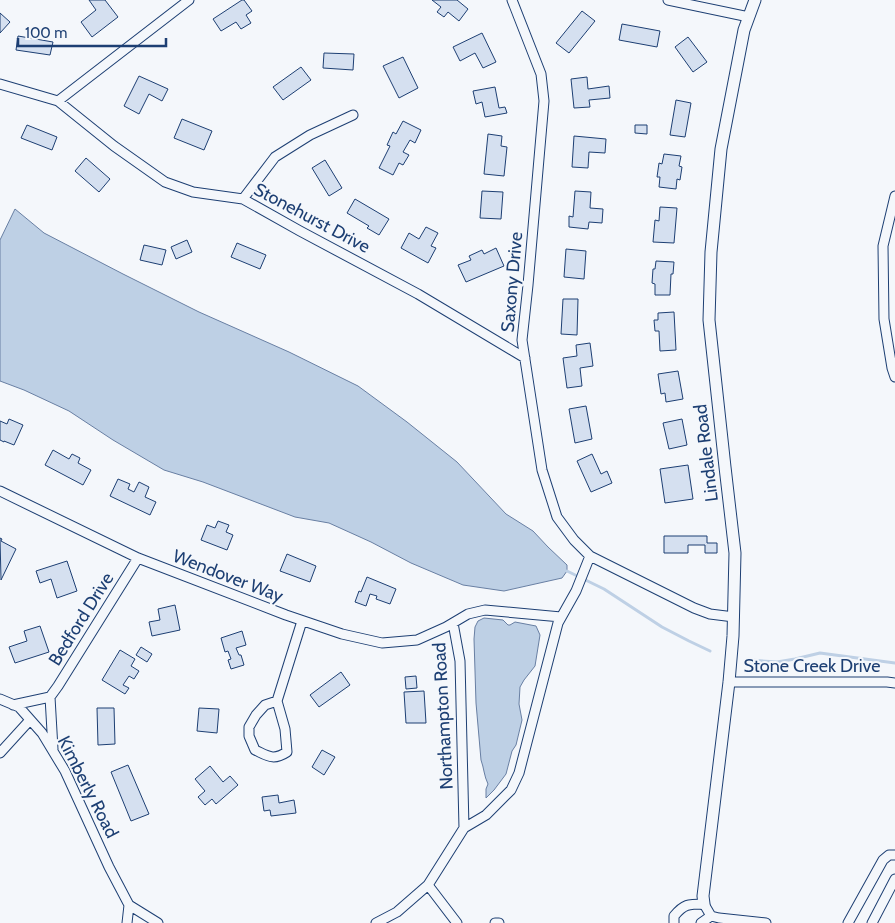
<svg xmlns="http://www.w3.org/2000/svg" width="895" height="923" viewBox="0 0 895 923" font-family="Cabin,sans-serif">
  <rect width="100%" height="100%" fill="#f4f7fb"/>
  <path fill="#bed0e5" stroke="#687fa3" d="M15 209 44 233 123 274 199 312 289 352 358 386 407 422 457 462 506 514 533 531 548 547 567 565V571L562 578 504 591 463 585 411 563 371 542 329 523 295 517 203 482 164 470 113 440 69 411 24 390 0 381V240Z
    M484 618 503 620 508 625H510L515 622 536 626 540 635 535 666 524 680 520 687 519 704 522 720 516 745 512 751 506 774 494 790 486 798V789L488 784C484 776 484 768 481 760L476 703 474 639 475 627 478 621Z"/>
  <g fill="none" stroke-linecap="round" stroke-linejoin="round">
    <path stroke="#bed0e5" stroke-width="3" d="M567 571 604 589 662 627 689 641 710 651
      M750 660 777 662 795 659 820 653 895 663"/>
  </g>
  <path fill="#d5e0f0" stroke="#1d3f73" d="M89 0H105L118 17 92 37 81 22 96 10Z
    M242 0H244L252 11 246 15 251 23 241 29 236 22 221 31 213 19Z
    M432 0H457L468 9 459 21 448 12 444 17 437 12 441 7Z
    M582 11 595 21 569 53 556 43Z
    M0 13 10 22 0 33Z
    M622 24 660 31 657 47 619 40Z
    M482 33 496 62 483 68 475 53 460 61 453 47Z
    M18 36 53 42 50 55 16 50Z
    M688 37 707 62 693 72 675 47Z
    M324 53 354 54 353 70 323 68Z
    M403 57 418 88 399 98 383 66Z
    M301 67 311 80 283 100 273 87Z
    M139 76 168 89 162 101 149 94 139 114 124 106Z
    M587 77 588 89 609 86 610 98 589 100 590 107 574 108 571 79Z
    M495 87 499 108 505 107 507 113 485 117 482 102 476 104 473 91Z
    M676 100 691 103 685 137 670 135Z
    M182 119 212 131 204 150 174 138Z
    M403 121 421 130 415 143 410 140 403 152 409 155 403 165 399 163 393 175 379 168 390 146 387 145 393 132 396 134Z
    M27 125 57 137 52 150 21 138Z
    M635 125H647V134L635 133Z
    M488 134 502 136 501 146 507 147 504 176 484 174Z
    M574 136 606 139 605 153 589 152 588 168 572 167Z
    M664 154 681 156 679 166 682 167 680 180 677 179 676 189 659 187 660 177H657L659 163 662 164Z
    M86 158 110 179 99 192 75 171Z
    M325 160 342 188 329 196 312 168Z
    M482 191 503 192 501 219 480 218Z
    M575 191 591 192 590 208 603 209 602 223 589 222 588 229 569 227V216L573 217Z
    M355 199 389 219 379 235 367 228 369 226 347 213Z
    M660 207 677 208 674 243 653 242 655 220 659 221Z
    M426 227 438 233 431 246 436 248 428 263 401 248 409 233 419 239Z
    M187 240 192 252 176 259 171 247Z
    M237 243 266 255 260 269 231 257Z
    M144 245 166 250 162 265 140 260Z
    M496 248 504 266 466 282 458 265 471 260 469 256 482 250 484 254Z
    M566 249 586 251 584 279 564 277Z
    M656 261 674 262 673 274H671L670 295H655V284L652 283 653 269H655Z
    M563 299H578L577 335 561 334Z
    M674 312 676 350 660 351 659 331H655L654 320H658V313Z
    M590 343 593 366 580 368 582 386 567 388 563 358 577 356 576 345Z
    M678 371 683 399 666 402 665 393 661 394 658 374Z
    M586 406 592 439 575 443 569 409Z
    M9 419 23 425 14 445 4 441V442L0 440V421L7 424Z
    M682 419 687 445 669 449 663 423Z
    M53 450 69 459 72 454 80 458 78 463 91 470 83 485 45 465Z
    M592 454 601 474 607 471 612 483 591 492 577 461Z
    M688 465 693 499 665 503 660 469Z
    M118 479 130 484 128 489 134 492 139 482 149 487 145 497 156 502 150 515 110 496Z
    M218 521 229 525 226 532 233 535 227 550 201 540 207 525 215 528Z
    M664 536H707V543H717V553H705V545H688V553H664Z
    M0 538 2 539 1 541 16 549 1 580Z
    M287 554 316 566 310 582 280 571Z
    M67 561 77 591 57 598 51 579 40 583 36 571Z
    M367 577 396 589 390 604 376 599 377 596 370 594 366 606 355 602 359 591 361 592Z
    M175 605 180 630 152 636 149 622 160 620 158 609Z
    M40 626 49 652 15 663 9 647 27 641 24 631Z
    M242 631 246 645 236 648 239 655H241L244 665 231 669 228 660 231 659 228 651 225 652 221 638Z
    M141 647 152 654 147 662 136 655Z
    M120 650 135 659 131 666 139 671 134 679 129 676 123 685 129 688 125 694 102 680Z
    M341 672 350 685 319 707 310 695Z
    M416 676 417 688 406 689 405 677Z
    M424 691 426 723H406L404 692Z
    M97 708H114L115 744 98 745Z
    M199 708 219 709 217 733 197 731Z
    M322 750 335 757 324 775 312 767Z
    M128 765 149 814 131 821 111 772Z
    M210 766 223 782 230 776 238 785 216 804 212 799 205 805 198 797 205 791 195 779Z
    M278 795 279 803 294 800 296 813 271 816 270 810 264 811 262 797Z"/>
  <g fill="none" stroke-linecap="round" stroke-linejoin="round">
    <g stroke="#1d3f73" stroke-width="11">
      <path id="minor" d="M512 0 541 74 544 101 528 285 522 340 542 470 557 517 574 540 590 556 694 608 710 614 734 617
        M668 0 749 17
        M0 84 58 101 114 146 165 182 193 192 243 199 300 231 418 294 525 358
        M58 101 189 0
        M895 196 883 246 884 319 892 368 895 377
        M243 199 275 157 310 135 353 115
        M0 491 138 558 286 615 342 634 382 643 417 640 446 627 468 614 485 610 561 617
        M453 623 460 661 464 828
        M729 682H887L895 683
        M50 697 53 749
        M0 699 19 707 42 733 65 771 109 867 129 905 127 923
        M277 701 285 729 287 752C273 761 268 756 255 750L249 736V727L256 715 265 705Z
        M277 701 302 621
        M13 705 50 697 58 686 138 558
        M0 753 30 720
        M428 885 457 923
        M129 905 158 923
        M376 923 397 912 428 885 464 828 486 815 511 790 519 773 558 623 576 591 590 556
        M495 923H499
        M674 923V916C684 904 688 904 704 904L711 916 719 918 766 923
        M701 923 711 916
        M848 923 883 860 889 855H895
        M872 923 895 879"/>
    </g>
    <g stroke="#1d3f73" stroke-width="13">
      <path id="tertiary" d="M704 904 703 896 729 682 733 636 735 553 725 467 709 320 711 252 721 149 744 30 755 0"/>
    </g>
    <use href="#minor" stroke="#f4f7fb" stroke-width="9"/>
    <use href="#tertiary" stroke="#f4f7fb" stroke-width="11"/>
  </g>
  <g text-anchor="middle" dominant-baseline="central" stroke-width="4" stroke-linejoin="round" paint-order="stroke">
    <g font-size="18" fill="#1d3f73" stroke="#f4f7fb">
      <text transform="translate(312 218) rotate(28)">Stonehurst Drive</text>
      <text transform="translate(512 282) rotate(-85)">Saxony Drive</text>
      <text transform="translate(706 453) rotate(-97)">Lindale Road</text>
      <text transform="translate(228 576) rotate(21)">Wendover Way</text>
      <text transform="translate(81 619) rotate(-58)">Bedford Drive</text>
      <text x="812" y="666">Stone Creek Drive</text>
      <text transform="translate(443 716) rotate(-93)">Northampton Road</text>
      <text transform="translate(88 787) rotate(63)">Kimberly Road</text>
    </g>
  </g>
  <path d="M18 38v8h148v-8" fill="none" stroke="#1d3f73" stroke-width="2.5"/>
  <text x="25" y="38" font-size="15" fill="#1d3f73" stroke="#f4f7fb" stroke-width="4" paint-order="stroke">100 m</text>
</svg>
